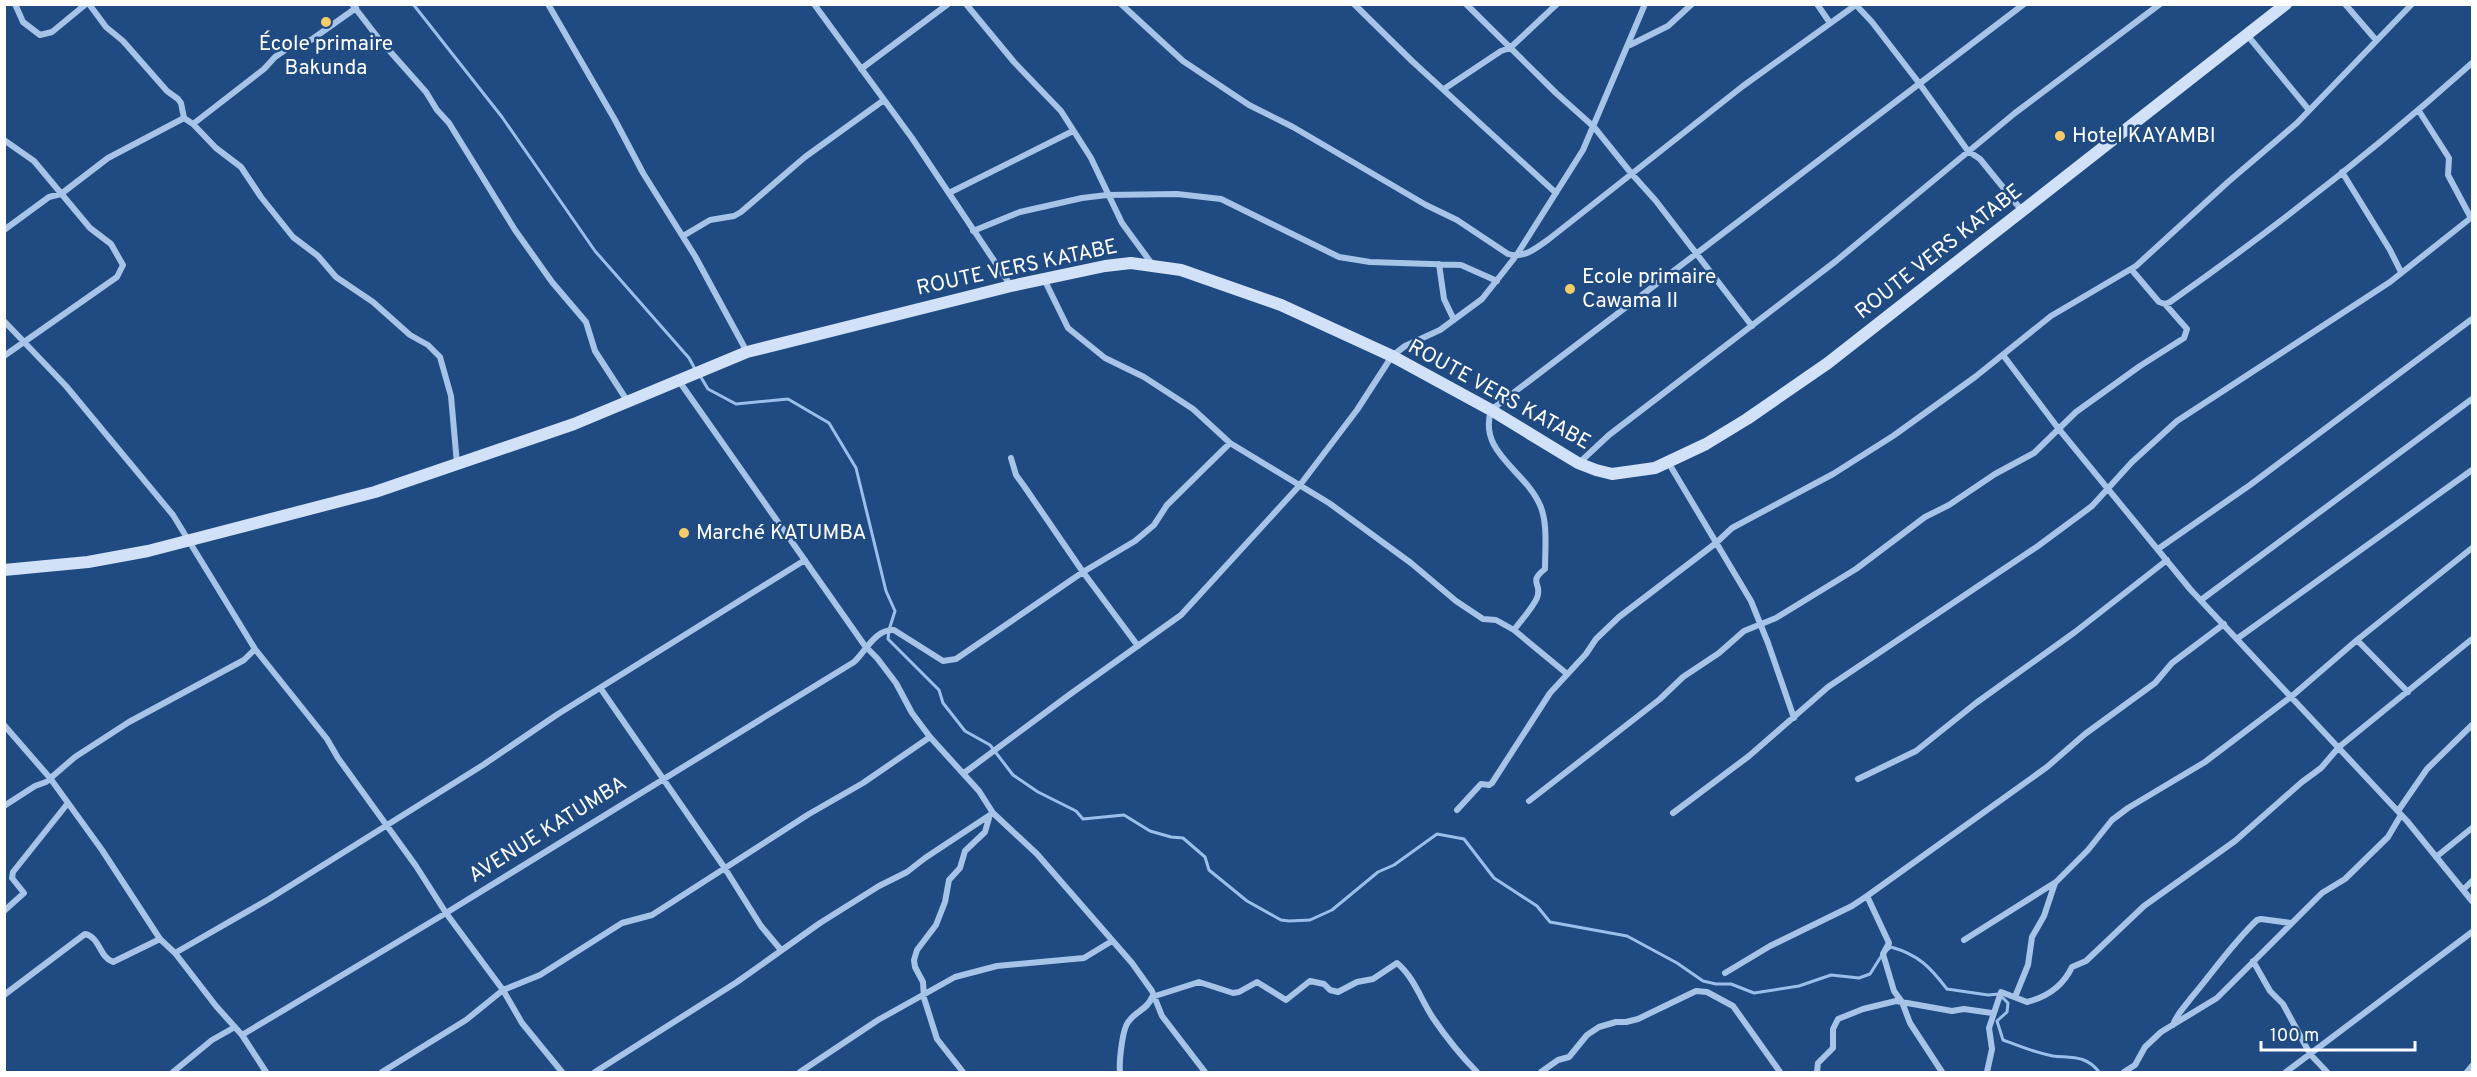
<svg xmlns="http://www.w3.org/2000/svg" width="2477" height="1077" viewBox="0 0 2477 1077" font-family="Overpass,sans-serif">
  <rect width="100%" height="100%" fill="#204b82"/>
  <g fill="none" stroke-linecap="round" stroke-linejoin="round">
    <path stroke="#9abfea" stroke-width="3" d="M413 4 502 117 595 251 689 358 695 369
      M699 374 708 389 736 404 788 399 829 423 856 468 886 591 895 611 889 630 888 639 939 690 943 703 965 731 990 745 1013 775 1038 792 1076 811 1083 819 1124 815 1150 831 1171 837 1183 838 1205 857 1209 870 1247 901 1281 920 1289 921 1310 920 1332 910 1378 872 1394 865 1437 834 1464 839 1494 878 1537 906 1550 922 1627 936 1677 963 1703 981 1716 984H1731L1754 993 1799 986 1831 975 1859 978 1870 974 1882 955
      M1887 950 1891 947C1919 955 1930 967 1947 989L1988 995 1999 994 2008 1003 2007 1012 1997 1021 2003 1040C2019 1046 2036 1053 2053 1056 2072 1058 2086 1055 2099 1072"/>
    <path stroke="#a6c4e8" stroke-width="6" d="M15 4 23 22 40 35 52 32 86 4
      M89 4 106 27 123 41 167 91 178 99 181 103 184 118 193 124 216 148 241 167 261 197 293 237 318 256 336 277 373 302 410 335 428 345 440 357 451 396 457 464
      M352 4 379 39 426 92 437 110 449 123 515 230 552 282 586 322 595 351 628 402
      M548 4 615 120 643 173 695 256 747 352
      M814 4 912 138 1011 286
      M966 4 1014 62 1061 111 1091 158 1122 223 1152 264
      M1121 4 1183 61 1249 105 1293 127 1426 205 1457 220 1508 254C1524 259 1536 248 1549 239L1743 86 1857 4
      M1354 4 1412 61 1556 193
      M1466 4 1556 93 1594 127 1631 173 1656 201 1752 326
      M1817 4 1830 23
      M2345 4 2376 40
      M1856 5 1872 22 1919 83 1968 151 1980 159 2023 212
      M2248 36 2309 110
      M1630 45 1668 26 1692 4
      M861 69 948 4
      M1444 89 1501 51 1510 48 1557 4
      M2419 111 2449 158 2448 175 2471 218
      M193 124 264 69 275 57 294 44 311 40 356 8
      M4 140 34 161 90 228 111 244 123 265 117 277 4 356
      M2342 172 2390 250 2401 272
      M949 193 1073 131
      M4 230 49 197 61 194 108 158 184 118
      M973 231 1020 212 1082 198 1107 195 1177 194 1221 199 1339 257 1370 262 1461 265 1497 281
      M683 236 710 220 734 216 741 212 805 157 884 100
      M1439 264 1444 299 1454 320
      M2131 269 2159 302 2165 304 2170 302C2275 228 2377 148 2472 63
      M1044 279 1068 328 1105 358 1144 377 1193 409 1230 443 1329 503 1411 563 1456 601 1483 619 1496 620 1514 630 1566 673
      M4 321 66 386 173 515 255 649 327 739 338 758 416 866 446 913 503 990 522 1023 562 1072
      M2003 355 2058 428 2190 589 2407 821 2472 901
      M679 381 865 646 877 658 896 683 912 713 930 737 979 791 993 813 1037 854 1132 963 1152 991 1162 1016 1205 1072
      M1011 458 1016 475 1024 486 1083 572 1138 646
      M1668 462 1751 601 1768 643 1794 718
      M1579 463 1609 435 1836 261 2015 113 2160 4
      M2158 549 2250 485 2472 319
      M2201 600 2472 399
      M1514 630C1521 620 1532 609 1537 598 1543 583 1527 583 1545 569 1545 549 1548 523 1540 505 1525 470 1478 453 1491 410L2024 4
      M2238 638 2472 470
      M2357 640 2408 692
      M601 689 724 867 761 926 781 950
      M4 725 50 778 102 850 160 939 175 953 216 1006 242 1035 266 1072
      M964 773 1069 695 1181 615 1300 485 1357 410 1392 356 1405 346 1440 330 1482 299 1516 256 1583 150 1645 4
      M1858 779 1916 751 1976 703 2075 632 2167 560
      M1529 801 1660 699 1683 677 1719 653 1744 631 1776 618 1856 569 1925 517 1949 505 1995 474 2034 453 2076 412 2140 366 2184 338 2187 329 2165 304
      M4 806 35 786 46 782 75 757 129 722 244 660 255 649
      M1457 810 1481 784 1489 785 1492 783 1550 693 1586 654 1596 639 1619 617 1716 543 1732 528 1833 474 1893 436 1975 377 2051 316 2136 266 2228 182 2297 123 2412 4
      M2398 811 2427 769 2472 725
      M1673 813 1749 756 1828 687 2038 546 2092 506 2132 462 2177 421 2390 282 2472 217
      M2436 857 2472 828
      M2464 889 2472 881
      M1867 896 1889 943 1883 954 1894 991 1902 1002 1910 1023 1942 1072
      M4 911 24 893 12 878 13 872 68 803
      M1964 940 2056 882 2088 850 2112 820 2128 808 2205 762 2292 696 2357 640 2472 548
      M175 953 269 899 483 765 558 714 805 560
      M2253 961 2270 991 2283 1004 2310 1054 2327 1072
      M1725 973 1770 946 1852 906 1867 896 2047 767 2085 734 2155 683 2172 663 2224 624
      M4 995 85 934C100 937 99 957 113 962L160 939
      M2015 997 2028 965 2032 937 2044 916 2055 883
      M2173 1025C2177 1013 2184 1008 2191 998 2213 972 2232 944 2257 920L2261 919 2291 923
      M242 1035 446 913 854 662C866 651 875 629 894 630L943 661 956 659 1083 572 1135 541 1154 525 1167 505 1230 443
      M173 1072 212 1040 235 1027
      M382 1072 466 1020 503 990 540 975 622 923 652 915 809 814 863 783 930 737
      M595 1072 737 982 820 923 879 886 907 872 925 858 993 813
      M800 1072 878 1020 955 977 997 966 1084 958 1112 941
      M963 1072 937 1039 924 998 923 982 915 967 914 960 917 950 936 925 945 902 949 880 960 868 965 851 985 832 989 818
      M1120 1072C1119 1063 1122 1028 1129 1021 1136 1011 1148 1009 1152 997L1199 982 1233 993 1239 992 1257 982 1286 1000 1310 981 1324 984 1330 990 1338 992 1357 982 1373 979 1397 963C1414 977 1421 1000 1433 1018 1446 1037 1461 1056 1477 1072
      M1541 1072 1558 1060 1569 1057 1587 1035 1599 1027 1616 1022H1626L1638 1019 1696 991 1707 992 1733 1006 1780 1072
      M1817 1072 1818 1063 1833 1048V1029L1838 1019 1863 1009 1896 1001 1952 1011 1964 1009 1992 1013
      M1987 1072 1992 1049 1989 1028 2001 992 2027 1002C2047 997 2063 986 2072 967L2086 961 2144 906 2235 841 2302 782 2321 768 2339 747 2472 639
      M2124 1072 2135 1065 2145 1047 2161 1032 2217 998 2322 893 2345 879 2388 837 2401 815
      M2286 1072 2472 932
      M2467 1072 2472 1066"/>
    <path stroke="#d1e1f7" stroke-width="12" d="M4 570 88 562 148 551 375 492 574 424 747 352 1011 286 1105 266 1131 263 1181 270 1281 305 1392 356 1491 410 1578 463 1596 470 1612 474 1655 468 1706 444 1747 419 1828 363 2286 4"/>
  </g>
  <g fill="#f6cc67" stroke="#204b82" stroke-width="2">
    <circle cx="326" cy="22" r="6"/>
    <circle cx="2060" cy="136" r="6"/>
    <circle cx="1570" cy="289" r="6"/>
    <circle cx="684" cy="533" r="6"/>
  </g>
  <g text-anchor="middle" dominant-baseline="central" stroke-width="5" stroke-linejoin="round" paint-order="stroke">
    <g font-size="21" fill="#fff" stroke="#204b82" text-anchor="start">
      <text x="326" y="44" text-anchor="middle">École primaire<tspan x="326" dy="24">Bakunda</tspan></text>
      <text x="2072" y="136">Hotel KAYAMBI</text>
      <text x="1582" y="277">Ecole primaire<tspan x="1582" dy="24">Cawama II</tspan></text>
      <text x="696" y="533">Marché KATUMBA</text>
    </g>
    <g font-size="21" fill="#fff" stroke="#204b82">
      <text transform="translate(1939 252) rotate(-38)">ROUTE VERS KATABE</text>
      <text transform="translate(1017 268) rotate(-12)">ROUTE VERS KATABE</text>
      <text transform="translate(1499 395) rotate(29)">ROUTE VERS KATABE</text>
      <text transform="translate(548 830) rotate(-32)">AVENUE KATUMBA</text>
    </g>
  </g>
  <rect width="2477" height="1077" fill="none" stroke="#ffffff" stroke-width="12"/>
  <path d="M2261 1041v9h154v-9" fill="none" stroke="#ffffff" stroke-width="3"/>
  <text x="2270" y="1041" font-size="18" fill="#ffffff" stroke="#204b82" stroke-width="4.5" paint-order="stroke">100 m</text>
</svg>
